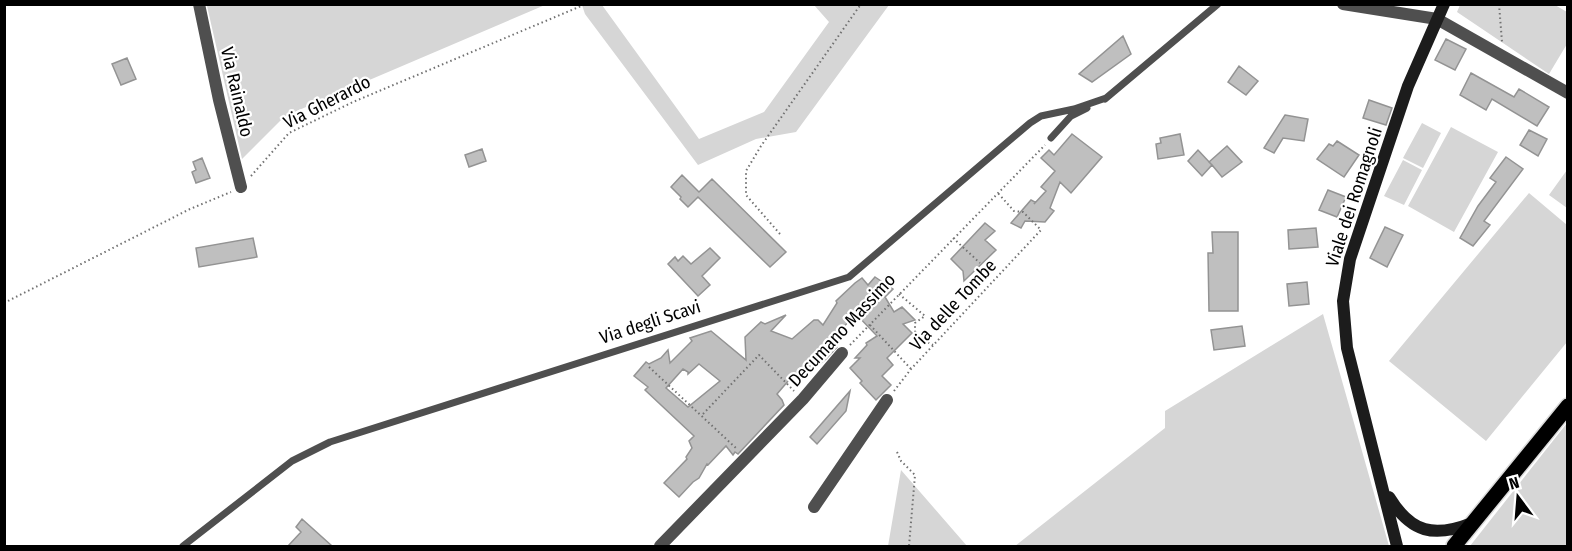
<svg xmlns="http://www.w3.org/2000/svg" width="1572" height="551" viewBox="0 0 1572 551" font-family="'Fira Sans Condensed',sans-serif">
  <rect width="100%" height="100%" fill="#fff"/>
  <path fill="#d6d6d6" d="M209 5V4L545 5 285 116 242 159 207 6Z
    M582 5H602L699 139 764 112 829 22 814 5H889L796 132 756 139 698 165 585 14Z
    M1460 5H1555L1567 12V44L1549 74 1457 12Z
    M1422 123 1441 133 1423 168 1403 158Z
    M1451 127 1498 152 1454 232 1408 206Z
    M1403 160 1422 170 1404 205 1384 196Z
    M1567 170V208L1549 195Z
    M1529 193 1567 225V342L1486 441 1389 361Z
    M1323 314 1389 546H1015L1165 428V411Z
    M1567 423V546H1470Z
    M901 470 967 546H888Z"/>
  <path fill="#bfbfbf" stroke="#939393" stroke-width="1.5" fill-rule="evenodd" d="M1123 36 1131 54 1092 82 1079 74Z
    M1446 39 1466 49 1455 70 1435 60Z
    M127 58 136 79 121 85 112 64Z
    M1239 66 1258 81 1246 95 1228 82Z
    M1471 73 1514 97 1519 89 1549 107 1537 126 1492 99 1486 110 1460 95Z
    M1369 100 1392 108 1386 125 1363 118Z
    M1285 115 1308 119 1304 141 1283 138 1274 153 1264 148Z
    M1529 130 1547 139 1538 156 1520 145Z
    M1072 134 1102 157 1071 193 1060 182 1050 208 1054 211 1045 222 1025 221 1021 228 1011 223 1031 200 1035 202 1034 204 1046 191 1041 187 1055 171 1041 158 1049 150 1054 155Z
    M1180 134 1184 155 1158 159 1156 144 1161 143 1160 138Z
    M1337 141 1359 155 1344 177 1317 159 1329 144 1333 146Z
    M1227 146 1242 162 1222 177 1212 165 1202 176 1188 161 1198 150 1212 165 1209 162Z
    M482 149 486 161 469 167 465 155Z
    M1506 157 1523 169 1484 221 1490 225 1473 246 1460 238 1478 206 1496 182 1490 178Z
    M202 158 210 178 196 183 192 172 196 170 193 162Z
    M682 175 699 192 712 179 786 252 770 267 698 197 688 207 680 199 681 197 671 187Z
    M1328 190 1346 197 1337 217 1319 210Z
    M985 223 995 231 985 240 996 250 964 281 963 271 951 259Z
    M1385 227 1403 235 1387 267 1370 258Z
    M1316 228 1318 247 1289 249 1288 230Z
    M1212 232H1238V311H1209L1208 253H1213Z
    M253 238 257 257 199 267 196 248Z
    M710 248 720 258 702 276 710 285 698 296 668 264 675 257 678 261 683 256 691 264Z
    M875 277 893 289 885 297 894 312 902 307 915 320 903 324 912 333 887 358 893 365 882 376 891 385 876 400 860 383 862 381 850 368 860 358H855L867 345 866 343 877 336 856 314 830 341 837 347 826 359 820 364 817 361 812 371 798 383 796 382 795 384 789 380 777 394 782 400 784 405 738 454 735 452 733 455 726 446 708 465 707 464 699 478 693 482 679 497 664 483 687 459 686 457 692 448 689 441 694 436 645 390 648 387 634 376 646 362 649 364 661 358 668 350 670 363 692 341 690 338 711 331 746 360 745 337 761 322 765 324 786 315 771 331 792 339 814 320H818L823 325 837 303 836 301 855 283 862 278 868 285ZM699 364 720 381 688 407 666 388 683 369 688 372V374Z
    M1307 282 1309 304 1289 306 1287 284Z
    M1242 326 1245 346 1214 350 1211 330Z
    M850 391 846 411 817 444 810 437Z
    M302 519 332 546H288L301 532 296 527Z"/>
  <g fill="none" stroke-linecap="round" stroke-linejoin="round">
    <g stroke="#dbdbdb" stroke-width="18">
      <path id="primary" d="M1454 546 1568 406"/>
    </g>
    <path stroke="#717171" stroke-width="2" stroke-dasharray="1.5 3" stroke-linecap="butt" d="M1499 4 1502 42
      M251 176 289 133 353 102 586 4
      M780 234 746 195V171L761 146 861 4
      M953 238 980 263
      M899 294 925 316 915 323V331L921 339 933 345
      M4 303 190 209 231 192
      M870 325 911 369
      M850 345 1045 145
      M649 367 737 449
      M894 391 911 369 1041 230 1023 212 1014 211 997 192
      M703 414 759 355 794 391
      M897 452 901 461 915 475 909 546"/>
    <path stroke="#4f4f4f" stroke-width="7" d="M1105 99 1218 4
      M1051 138 1071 116 1087 108
      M183 546 292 461 330 442 849 277 1030 123 1041 116 1074 109 1106 98"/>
    <path stroke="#4f4f4f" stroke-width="12" d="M199 4 219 100 241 187
      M1343 4 1437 19 1568 93
      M814 507 887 400
      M660 546 803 399 842 353"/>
    <path stroke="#1c1c1c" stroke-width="12" d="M1389 497C1411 533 1434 538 1472 523
      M1397 546 1347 348 1343 301 1350 259 1408 86 1444 4"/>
    <use href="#primary" stroke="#000" stroke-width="15"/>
  </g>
  <g text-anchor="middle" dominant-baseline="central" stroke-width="4.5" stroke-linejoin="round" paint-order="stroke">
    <g font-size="18" fill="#000" stroke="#fff">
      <text transform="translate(237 92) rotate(77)">Via Rainaldo</text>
      <text transform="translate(327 102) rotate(-27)">Via Gherardo</text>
      <text transform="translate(1354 197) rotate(-72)">Viale dei Romagnoli</text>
      <text transform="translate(953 305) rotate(-47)">Via delle Tombe</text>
      <text transform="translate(650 322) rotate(-18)">Via degli Scavi</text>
      <text transform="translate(842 330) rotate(-47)">Decumano Massimo</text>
    </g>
  </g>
  <rect width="1572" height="551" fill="none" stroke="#000000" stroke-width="12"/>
  <g transform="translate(1518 497) rotate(344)" stroke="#ffffff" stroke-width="4.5" paint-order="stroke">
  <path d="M0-4.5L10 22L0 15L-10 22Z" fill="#000000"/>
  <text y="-9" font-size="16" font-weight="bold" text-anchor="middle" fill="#000000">N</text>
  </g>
</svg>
